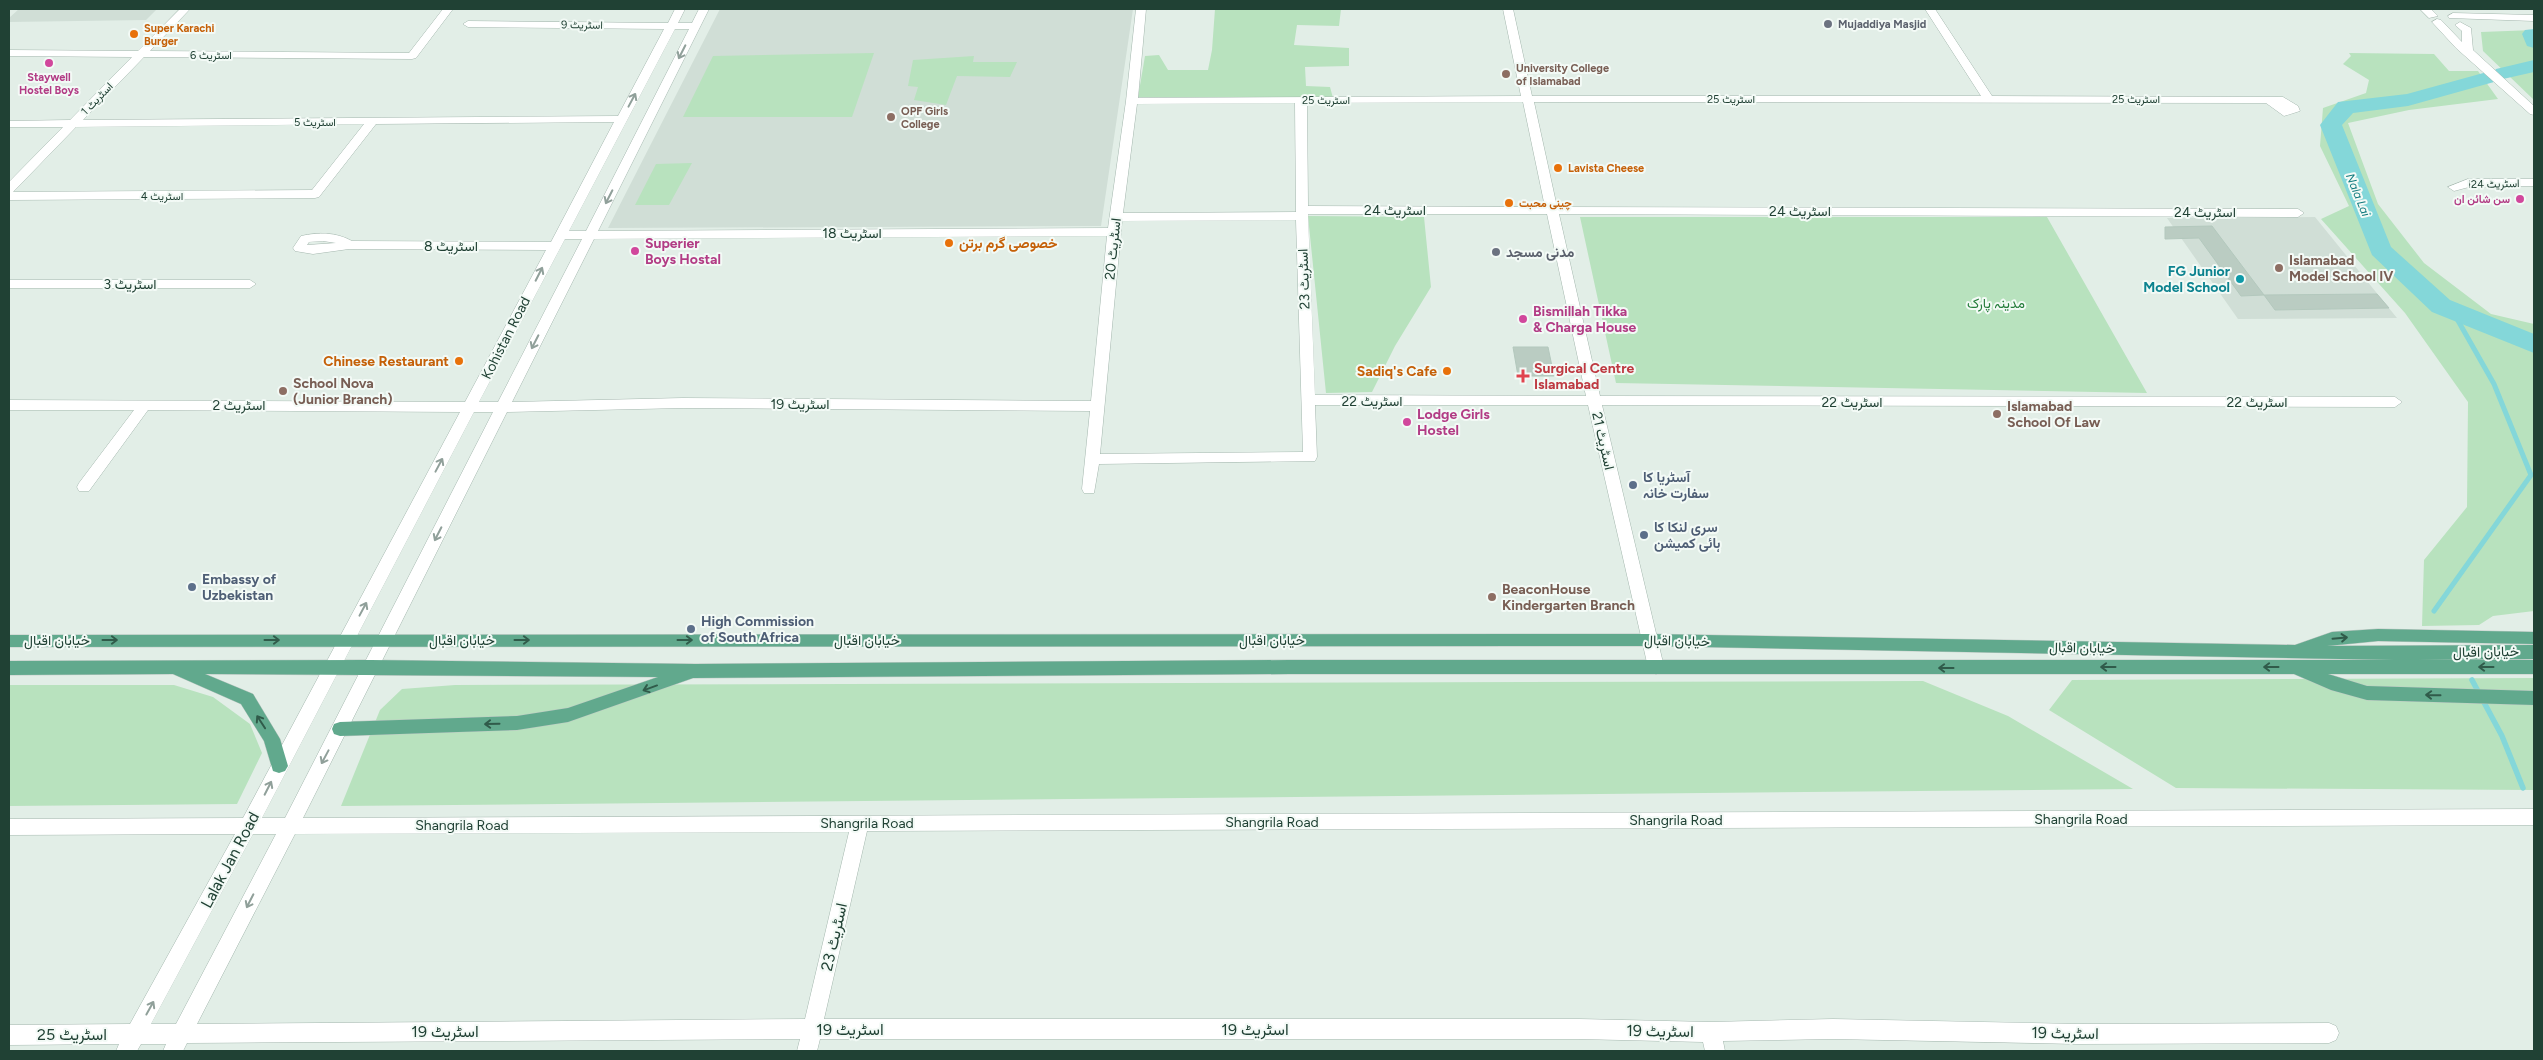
<svg xmlns="http://www.w3.org/2000/svg" width="2543" height="1060" viewBox="0 0 2543 1060" font-family="Figtree,Vazirmatn,sans-serif">
  <rect width="100%" height="100%" fill="#e2eee7"/>
  <path fill="#d0ded6" d="M19 9H157L146 20 9 22V18Z
    M720 9H1133L1101 226 608 228Z
    M2315 217 2397 318 2238 319 2167 218Z"/>
  <path fill="#b8e2be" d="M1215 9H1341L1339 26 1297 25 1294 45 1349 48V66L1305 67 1306 86 1330 87 1333 98 1138 97 1145 56 1159 55 1168 70H1208L1212 50Z
    M2534 30V100L2483 51 2481 32Z
    M874 53 852 117H683L713 56Z
    M2349 53 2434 54 2449 71H2478L2498 99 2409 110 2348 123 2378 204 2424 263 2491 314 2534 324V611L2493 616 2479 625 2422 626 2424 560 2467 507 2468 402 2405 313 2321 219 2349 206 2320 146 2323 108 2366 93 2369 80 2343 64 2351 56Z
    M974 56 973 62H1017L1010 77 957 76 946 105 914 100 918 87 908 86 913 60Z
    M692 163 669 205H635L656 164Z
    M1308 216 1424 217 1431 287 1395 346 1372 392 1326 393Z
    M1580 217H2047L2147 393 1616 383Z
    M2534 678V790L2176 788 2049 710 2072 680Z
    M1923 681 2008 716 2133 789 341 806 380 710 402 689 455 685Z
    M9 685H174L213 697 250 724 262 753 237 804 9 806Z"/>
  <g fill="none" stroke-linecap="round" stroke-linejoin="round">
    <path stroke="#84d7d9" stroke-width="5" d="M2434 611 2531 475 2494 384 2452 310"/>
    <path stroke="#84d7d9" stroke-width="5.5" d="M2472 680 2502 736 2523 788"/>
    <path fill="#84d7d9" fill-rule="evenodd" d="M2534 29V48L2527 46 2522 34 2525 30Z
      M2534 60V72L2503 79 2497 78 2494 82 2408 106 2353 113 2342 125 2391 247 2450 300 2534 334V353L2432 312 2372 255 2320 125 2338 102 2407 94 2487 72 2493 73 2496 69Z"/>
  </g>
  <path fill="#baccc2" stroke="#b3c8bd" d="M2212 226 2221 238 2264 295 2241 296 2199 238 2165 239V227Z
    M2377 294 2389 308 2275 310 2264 295Z
    M1513 347H1548L1554 376H1518Z"/>
  <g fill="none" stroke-linecap="round" stroke-linejoin="round">
    <g stroke="#a4b7ae" stroke-width="1">
      <path id="minor" d="M180 9H190L150 51 409 53 443 9H453L416 58 412 59 144 57 83 120 618 116 664 29 468 27 463 24 468 21 668 23 675 9H685L678 23H692L699 9H709L598 231 1108 228 1126 101 1136 9H1146L1138 98 1521 96 1503 9H1513L1532 96H1981L1925 9H1935L1992 96 2283 97 2298 106 2300 111 2284 116 2266 103 1534 102 1557 207 2298 209 2304 213 2298 217 1559 214 1600 396 2395 397 2402 402 2395 407 1602 405 1664 667 1662 672 1656 674 1650 672 1648 667 1588 405H1315L1317 457 1315 461 1099 464 1094 493H1084L1082 489 1090 411 683 408 507 412 303 818 2534 809V825L867 831 824 1019H1579L1711 1022 1833 1019 2077 1024 2329 1023 2336 1026 2339 1033 2336 1040 2329 1043 2077 1044 1833 1039 1723 1041 1725 1051H1705L1703 1042 1579 1039H820L817 1051H797L800 1039 187 1043 183 1051H163L166 1044H141L137 1051H116L119 1044 9 1045V1025L130 1024 235 834 9 835V819L243 818 460 412 148 410 89 491H79L77 487 79 483 134 410H9V400L465 402 546 250 349 249 313 254 295 251 293 248 301 236C318 232 336 232 352 241L551 242 614 122 376 124 319 197 315 198 9 200V182L63 127H9V121L70 120 132 57 9 56V50L138 51ZM675 29H689L586 231H569ZM1523 102 1545 207 1308 206 1307 103ZM1295 103 1296 212 1123 213 1137 104ZM364 124 312 190 10 192H13L76 127ZM1308 214H1547L1586 396 1315 395ZM1296 220 1303 452 1100 454 1122 221ZM1107 236 1091 401 683 398 512 402 594 239ZM565 239H582L498 402H479ZM323 241 336 243 307 245 309 242ZM474 412H493L285 818H262ZM849 832 805 1019 197 1024 295 834ZM253 834H276L176 1024H151Z
        M2420 9H2431L2438 16 2429 18Z
        M2453 13 2534 15V21L2449 18 2448 16Z
        M2437 19 2441 20 2462 42V31L2455 25 2460 22 2471 28 2473 50 2534 106V115L2530 114 2456 48 2432 22Z
        M2468 179H2534V186L2469 187 2454 191 2448 187Z
        M9 280H250L256 284 250 288H9Z"/>
    </g>
    <g stroke="#c1cac6" stroke-width="1">
      <path id="major" d="M2378 629 2534 632V644L2378 641 2327 646 2534 645V659L2418 660H2534V674H2328L2367 686 2534 691V705L2367 700 2331 690 2294 674H1289L693 678 568 722 517 730 340 736 334 734 332 729 334 724 340 722 517 716 568 708 658 677 205 674 253 694 280 739 288 766 285 771 279 773 273 771 264 741 241 704 173 674 9 675V661L371 660 695 664 1289 660H2394L1648 646 9 647V635L1648 634 2295 645 2332 632Z"/>
    </g>
    <use href="#minor" fill="#fff" fill-rule="evenodd"/>
    <use href="#major" fill="#61a98d" fill-rule="evenodd"/>
  </g>
  <defs><path id="oneway-shaft" d="M-6 0H5M1.5-3L5.5 0L1.5 3" fill="none" stroke-width="1.6" stroke-linecap="round" stroke-linejoin="round" transform="scale(1.25)"/></defs>
  <g stroke="#90a09a">
    <use href="#oneway-shaft" transform="translate(682 52) rotate(117)"/>
    <use href="#oneway-shaft" transform="translate(632 100) rotate(-62)"/>
    <use href="#oneway-shaft" transform="translate(609 197) rotate(117)"/>
    <use href="#oneway-shaft" transform="translate(539 274) rotate(-63)"/>
    <use href="#oneway-shaft" transform="translate(535 342) rotate(117)"/>
    <use href="#oneway-shaft" transform="translate(439 465) rotate(-62)"/>
    <use href="#oneway-shaft" transform="translate(438 534) rotate(117)"/>
    <use href="#oneway-shaft" transform="translate(363 609) rotate(-62)"/>
    <use href="#oneway-shaft" transform="translate(325 757) rotate(118)"/>
    <use href="#oneway-shaft" transform="translate(268 788) rotate(-63)"/>
    <use href="#oneway-shaft" transform="translate(250 901) rotate(117)"/>
    <use href="#oneway-shaft" transform="translate(150 1008) rotate(-61)"/>
  </g>
  <g stroke="#305b4a">
    <use href="#oneway-shaft" transform="translate(2340 638) rotate(-5)"/>
    <use href="#oneway-shaft" transform="translate(110 640)"/>
    <use href="#oneway-shaft" transform="translate(272 640)"/>
    <use href="#oneway-shaft" transform="translate(522 640)"/>
    <use href="#oneway-shaft" transform="translate(685 640)"/>
    <use href="#oneway-shaft" transform="translate(2108 667) rotate(180)"/>
    <use href="#oneway-shaft" transform="translate(2271 667) rotate(180)"/>
    <use href="#oneway-shaft" transform="translate(2486 667) rotate(-180)"/>
    <use href="#oneway-shaft" transform="translate(1946 668) rotate(180)"/>
    <use href="#oneway-shaft" transform="translate(650 688) rotate(160)"/>
    <use href="#oneway-shaft" transform="translate(2433 695) rotate(-179)"/>
    <use href="#oneway-shaft" transform="translate(261 722) rotate(-123)"/>
    <use href="#oneway-shaft" transform="translate(492 724) rotate(179)"/>
  </g>
  <g fill="#6b7280" stroke="#f3faf6" stroke-width="2">
    <circle cx="1828" cy="24" r="5"/>
    <circle cx="1496" cy="252" r="5"/>
  </g>
  <g fill="#e8710a" stroke="#f3faf6" stroke-width="2">
    <circle cx="134" cy="34" r="5"/>
    <circle cx="1558" cy="168" r="5"/>
    <circle cx="1509" cy="203" r="5"/>
    <circle cx="949" cy="243" r="5"/>
    <circle cx="459" cy="361" r="5"/>
    <circle cx="1447" cy="371" r="5"/>
  </g>
  <g fill="#d1479c" stroke="#f3faf6" stroke-width="2">
    <circle cx="49" cy="63" r="5"/>
    <circle cx="2520" cy="199" r="5"/>
    <circle cx="635" cy="251" r="5"/>
    <circle cx="1523" cy="319" r="5"/>
    <circle cx="1407" cy="422" r="5"/>
  </g>
  <g fill="#8d6e63" stroke="#f3faf6" stroke-width="2">
    <circle cx="1506" cy="74" r="5"/>
    <circle cx="891" cy="117" r="5"/>
    <circle cx="2279" cy="268" r="5"/>
    <circle cx="283" cy="391" r="5"/>
    <circle cx="1997" cy="414" r="5"/>
    <circle cx="1492" cy="597" r="5"/>
  </g>
  <circle fill="#0f9aa8" stroke="#f3faf6" stroke-width="2" cx="2240" cy="279" r="5"/>
  <path fill="#e0444e" stroke="#f3faf6" stroke-width="2" d="M1520.5 368.5h5v5h5v5h-5v5h-5v-5h-5v-5h5z"/>
  <g fill="#5c6f8a" stroke="#f3faf6" stroke-width="2">
    <circle cx="1633" cy="485" r="5"/>
    <circle cx="1644" cy="535" r="5"/>
    <circle cx="192" cy="587" r="5"/>
    <circle cx="691" cy="629" r="5"/>
  </g>
  <g text-anchor="middle" dominant-baseline="central" stroke-width="4" stroke-linejoin="round" paint-order="stroke">
    <g font-size="11" font-weight="bold" fill="#5b616d" stroke="#f3faf6" text-anchor="start">
      <text x="1838" y="24">Mujaddiya Masjid</text>
    </g>
    <g font-size="11" fill="#204134" stroke="#f3faf6">
      <text transform="translate(582 25) rotate(1)">اسٹریٹ 9</text>
      <text x="211" y="55">اسٹریٹ 6</text>
      <text transform="translate(97 99) rotate(-46)">اسٹریٹ 1</text>
      <text x="1731" y="99">اسٹریٹ 25</text>
      <text x="2136" y="99">اسٹریٹ 25</text>
      <text x="1326" y="100">اسٹریٹ 25</text>
      <text x="315" y="122">اسٹریٹ 5</text>
      <text transform="translate(2494 184) rotate(-1)">اسٹریٹ 24ا</text>
      <text x="162" y="196">اسٹریٹ 4</text>
    </g>
    <g font-size="11" font-weight="bold" fill="#c56008" stroke="#f3faf6" text-anchor="start">
      <text x="144" y="28">Super Karachi<tspan x="144" dy="13">Burger</tspan></text>
      <text x="1568" y="168">Lavista Cheese</text>
      <text x="1519" y="203">چینی محبت</text>
    </g>
    <g font-size="11" font-weight="bold" fill="#785e54" stroke="#f3faf6" text-anchor="start">
      <text x="1516" y="68">University College<tspan x="1516" dy="13">of Islamabad</tspan></text>
      <text x="901" y="111">OPF Girls<tspan x="901" dy="13">College</tspan></text>
    </g>
    <g font-size="11" font-weight="bold" fill="#b23c85" stroke="#f3faf6">
      <text x="49" y="77">Staywell<tspan x="49" dy="13">Hostel Boys</tspan></text>
      <text x="2510" y="199" text-anchor="end">سن شائن ان</text>
    </g>
    <g font-size="12" font-style="italic" fill="#127b7f" stroke="#f3faf6">
      <text transform="translate(2358 195) rotate(68)">Nala Lai</text>
    </g>
    <g font-size="14" fill="#204134" stroke="#f3faf6">
      <text x="1395" y="210">اسٹریٹ 24</text>
      <text x="1800" y="211">اسٹریٹ 24</text>
      <text x="2205" y="212">اسٹریٹ 24</text>
      <text x="852" y="233">اسٹریٹ 18</text>
      <text x="451" y="246">اسٹریٹ 8</text>
      <text transform="translate(1113 249) rotate(-84)">اسٹریٹ 20</text>
      <text transform="translate(1304 279) rotate(-92)">اسٹریٹ 23</text>
      <text x="130" y="284">اسٹریٹ 3</text>
      <text transform="translate(506 338) rotate(-63)">Kohistan Road</text>
      <text x="1372" y="401">اسٹریٹ 22</text>
      <text x="1852" y="402">اسٹریٹ 22</text>
      <text x="2257" y="402">اسٹریٹ 22</text>
      <text x="800" y="404">اسٹریٹ 19</text>
      <text x="239" y="405">اسٹریٹ 2</text>
      <text transform="translate(1603 441) rotate(77)">اسٹریٹ 21</text>
      <text x="57" y="640">خیابان اقبال</text>
      <text x="462" y="640">خیابان اقبال</text>
      <text x="867" y="640">خیابان اقبال</text>
      <text x="1272" y="640">خیابان اقبال</text>
      <text transform="translate(1677 641) rotate(1)">خیابان اقبال</text>
      <text transform="translate(2082 648) rotate(1)">خیابان اقبال</text>
      <text transform="translate(2486 652) rotate(-1)">خیابان اقبال</text>
      <text x="2081" y="819">Shangrila Road</text>
      <text x="1676" y="820">Shangrila Road</text>
      <text x="1272" y="822">Shangrila Road</text>
      <text x="867" y="823">Shangrila Road</text>
      <text x="462" y="825">Shangrila Road</text>
    </g>
    <g font-size="14" font-weight="bold" fill="#b23c85" stroke="#f3faf6" text-anchor="start">
      <text x="645" y="243">Superier<tspan x="645" dy="16">Boys Hostal</tspan></text>
      <text x="1533" y="311">Bismillah Tikka<tspan x="1533" dy="16">&amp; Charga House</tspan></text>
      <text x="1417" y="414">Lodge Girls<tspan x="1417" dy="16">Hostel</tspan></text>
    </g>
    <g font-size="14" font-weight="bold" fill="#c56008" stroke="#f3faf6" text-anchor="end">
      <text x="959" y="243" text-anchor="start">خصوصی گرم برتن</text>
      <text x="449" y="361">Chinese Restaurant</text>
      <text x="1437" y="371">Sadiq's Cafe</text>
    </g>
    <g font-size="14" font-weight="bold" fill="#5b616d" stroke="#f3faf6" text-anchor="start">
      <text x="1506" y="252">مدنی مسجد</text>
    </g>
    <g font-size="14" font-weight="bold" fill="#785e54" stroke="#f3faf6" text-anchor="start">
      <text x="2289" y="260">Islamabad<tspan x="2289" dy="16">Model School IV</tspan></text>
      <text x="293" y="383">School Nova<tspan x="293" dy="16">(Junior Branch)</tspan></text>
      <text x="2007" y="406">Islamabad<tspan x="2007" dy="16">School Of Law</tspan></text>
      <text x="1502" y="589">BeaconHouse<tspan x="1502" dy="16">Kindergarten Branch</tspan></text>
    </g>
    <g font-size="14" font-weight="bold" fill="#0d838f" stroke="#f3faf6" text-anchor="end">
      <text x="2230" y="271">FG Junior<tspan x="2230" dy="16">Model School</tspan></text>
    </g>
    <g font-size="14" fill="#257d3b" stroke="#f3faf6">
      <text x="1996" y="303">مدینہ پارک</text>
    </g>
    <g font-size="14" font-weight="bold" fill="#be3a42" stroke="#f3faf6" text-anchor="start">
      <text x="1534" y="368">Surgical Centre<tspan x="1534" dy="16">Islamabad</tspan></text>
    </g>
    <g font-size="14" font-weight="bold" fill="#4e5e75" stroke="#f3faf6" text-anchor="start">
      <text x="1643" y="477">آسٹریا کا<tspan x="1643" dy="16">سفارت خانہ</tspan></text>
      <text x="1654" y="527">سری لنکا کا<tspan x="1654" dy="16">ہائی کمیشن</tspan></text>
      <text x="202" y="579">Embassy of<tspan x="202" dy="16">Uzbekistan</tspan></text>
      <text x="701" y="621">High Commission<tspan x="701" dy="16">of South Africa</tspan></text>
    </g>
    <g font-size="16" fill="#204134" stroke="#f3faf6">
      <text transform="translate(230 860) rotate(-62)">Lalak Jan Road</text>
      <text transform="translate(834 937) rotate(-77)">اسٹریٹ 23</text>
      <text x="850" y="1029">اسٹریٹ 19</text>
      <text x="1255" y="1029">اسٹریٹ 19</text>
      <text x="445" y="1031">اسٹریٹ 19</text>
      <text transform="translate(1660 1031) rotate(1)">اسٹریٹ 19</text>
      <text transform="translate(2065 1033) rotate(1)">اسٹریٹ 19</text>
      <text x="72" y="1034">اسٹریٹ 25</text>
    </g>
  </g>
  <rect width="2543" height="1060" fill="none" stroke="#204134" stroke-width="20"/>
</svg>
